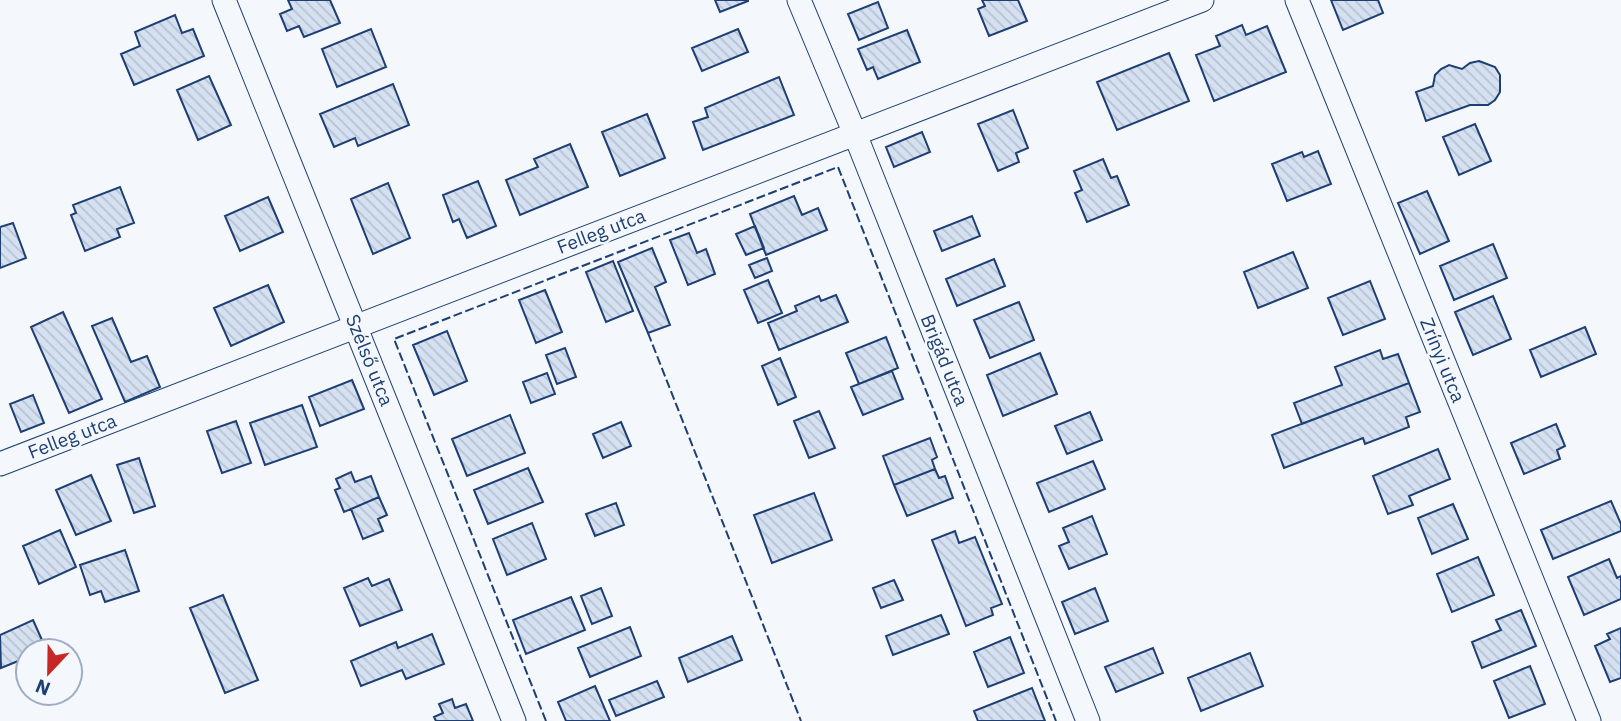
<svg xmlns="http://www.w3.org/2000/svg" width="1621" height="721" viewBox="0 0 1621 721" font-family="'IBM Plex Sans',sans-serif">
  <defs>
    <pattern id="building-back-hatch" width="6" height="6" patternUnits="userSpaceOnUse" patternTransform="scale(1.75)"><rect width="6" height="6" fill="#d5e0f0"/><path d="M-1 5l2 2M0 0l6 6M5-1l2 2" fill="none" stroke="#b6c1d1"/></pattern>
  </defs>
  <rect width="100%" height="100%" fill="#f4f7fb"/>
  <path fill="url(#building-back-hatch)" stroke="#1d3f73" stroke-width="2" d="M288 0H330L340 23 304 37 299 26 287 31 280 14 292 9Z
    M715 0H748V1L720 12Z
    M982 0H1018L1027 21 989 36 978 9 985 6Z
    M1331 0H1378L1383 13 1343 30Z
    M878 2 888 28 859 40 848 14Z
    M175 15 182 33 193 29 204 56 134 85 121 54 140 46 135 32Z
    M1242 25 1246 35 1267 26 1286 72 1214 101 1196 55 1220 46 1216 36Z
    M371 29 386 67 337 87 322 49Z
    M738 29 748 52 702 71 692 48Z
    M907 30 920 62 878 79 873 67 867 70 858 49Z
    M1169 53 1189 101 1117 130 1097 82Z
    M1479 61 1495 67 1500 75V92L1495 100 1488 105H1470L1426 121 1416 92 1433 86 1435 75 1441 69 1449 65 1462 69 1470 63Z
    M209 76 231 125 198 140 177 90Z
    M779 77 794 115 703 150 693 122 708 117 705 108Z
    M393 84 409 125 358 146 355 138 334 147 320 114Z
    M1013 110 1028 148 1016 153 1019 162 998 171 978 124Z
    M647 114 665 158 620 176 602 132Z
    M1475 124 1491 161 1459 175 1443 137Z
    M922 132 930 152 894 167 886 147Z
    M570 144 588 187 520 215 506 180 538 167 534 159Z
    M1318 151 1331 184 1287 201 1272 164 1302 152 1304 157Z
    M1103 159 1111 178 1117 176 1129 205 1087 222 1075 193 1082 190 1074 171Z
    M478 181 496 226 467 238 459 219 453 222 443 195Z
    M388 183 410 238 373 254 351 199Z
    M120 187 134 223 117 229 120 237 85 251 71 215 76 213 73 205Z
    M1427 191 1449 241 1420 254 1398 203Z
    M794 196 802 215 818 208 827 230 766 255 750 214Z
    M268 197 283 232 240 251 225 216Z
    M972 216 980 236 942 251 934 231Z
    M13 223 26 258 0 268V227Z
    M755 226 764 248 746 255 736 234Z
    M689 233 697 253 706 249 715 274 688 285 670 240Z
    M1493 244 1507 278 1454 300 1440 266Z
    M652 248 666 282 655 287 670 325 648 333 618 262Z
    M1293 252 1308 288 1258 308 1244 272Z
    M767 258 772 271 755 278 749 265Z
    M994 259 1005 286 957 306 946 279Z
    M613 261 633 311 606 322 586 272Z
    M768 280 782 313 758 323 744 290Z
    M1370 281 1385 319 1343 335 1328 298Z
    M268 285 284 322 231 346 214 308Z
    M545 290 562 332 536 343 519 300Z
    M836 295 848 322 779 350 768 323 797 311 795 306 819 296 821 301Z
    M1493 296 1511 339 1473 355 1455 312Z
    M1019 302 1034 340 990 358 974 320Z
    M63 312 102 399 69 413 31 327Z
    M112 318 131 362 147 356 160 387 125 402 92 326Z
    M1585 327 1596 354 1541 377 1530 350Z
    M447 331 467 381 434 395 413 345Z
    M886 337 898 368 859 384 846 353Z
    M565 348 576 377 557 384 546 355Z
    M1380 350 1383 359 1398 354 1409 383 1302 424 1294 403 1342 385 1335 367Z
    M1040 353 1057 394 1003 416 987 375Z
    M780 358 796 397 778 405 762 366Z
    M892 371 903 399 863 415 851 387Z
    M547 373 555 394 531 403 523 382Z
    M352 380 364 409 320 426 309 397Z
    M1409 383 1420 412 1406 417 1409 427 1365 444 1363 438 1284 468 1272 435Z
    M33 395 44 423 21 432 10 404Z
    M302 405 317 447 265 465 250 423Z
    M819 411 835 448 809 458 794 421Z
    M1090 412 1102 440 1067 454 1055 426Z
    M510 415 525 453 467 476 452 439Z
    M236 421 251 463 222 473 207 431Z
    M621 422 631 446 603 458 593 434Z
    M1556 424 1565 446 1557 450 1560 459 1524 474 1511 443Z
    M930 438 937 457 932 460 935 469 894 485 883 456Z
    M1438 449 1450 479 1409 496 1413 505 1388 514 1373 476Z
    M139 458 155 506 134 513 117 465Z
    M1093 461 1105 489 1049 512 1037 483Z
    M528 468 543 502 488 524 474 490Z
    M935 469 939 478 945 476 953 498 907 516 894 485Z
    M351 472 355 482 371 476 379 497 344 512 335 490 340 488 336 479Z
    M91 475 111 521 76 535 56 490Z
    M814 493 832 540 772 563 754 515Z
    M379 497 387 515 378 519 383 531 363 539 351 509Z
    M1611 501 1621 524V531L1553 559 1541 530Z
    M616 503 624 525 595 536 586 514Z
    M1453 504 1468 539 1432 554 1418 518Z
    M1092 516 1107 554 1069 569 1059 546 1069 542 1063 528Z
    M532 523 546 559 507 575 493 539Z
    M60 530 76 567 39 584 23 546Z
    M955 531 959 543 975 537 1002 604 991 608 993 615 966 626 932 540Z
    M125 550 139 591 105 602 101 591 90 595 80 565Z
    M1478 557 1494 595 1452 612 1437 574Z
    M1609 559 1617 578 1621 576V599L1584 615 1568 577Z
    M368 578 372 586 389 579 402 610 360 626 344 588Z
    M894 580 903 600 881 608 873 588Z
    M601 588 612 616 592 624 581 596Z
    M1095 588 1108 621 1075 634 1062 602Z
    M223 595 258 680 225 693 190 608Z
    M571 597 585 630 526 654 513 620Z
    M1521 610 1536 646 1482 668 1472 642 1501 630 1496 620Z
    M941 615 949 634 893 655 886 636Z
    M33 620 46 649 28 651V657L1 668 0 635Z
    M630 627 641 656 590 677 578 648Z
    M1621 628V678L1610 682 1595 646 1610 639 1607 634Z
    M432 634 444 664 406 679 402 670 361 686 351 661 396 642 398 648Z
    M732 636 742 660 688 682 679 658Z
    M1010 637 1024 673 988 687 974 652Z
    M1153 648 1163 673 1116 692 1105 667Z
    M1250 653 1263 686 1201 711 1188 678Z
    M1530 666 1545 704 1509 718 1494 681Z
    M657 681 664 697 616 716 609 700Z
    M595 686 610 721H566L558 702Z
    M1032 688 1045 721H978L974 711Z
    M452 699 455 708 466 704 473 721H436L434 717 443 713 439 704Z"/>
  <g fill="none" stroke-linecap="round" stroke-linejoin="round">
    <g stroke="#1d3f73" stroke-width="25">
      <path id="street" d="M224 0 514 721
        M799 0 855 134 1088 721
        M1297 0 1589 721
        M0 464 1202 0"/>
    </g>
    <use href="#street" stroke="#f4f7fb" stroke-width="23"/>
    <path stroke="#1d3f73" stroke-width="2" stroke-dasharray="9 3.5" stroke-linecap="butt" d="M648 333 801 721
      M546 721 394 339 838 167 1056 721"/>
  </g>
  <g text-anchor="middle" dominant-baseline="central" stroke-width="5" stroke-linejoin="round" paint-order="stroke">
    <g font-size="19" fill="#1d3f73" stroke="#f4f7fb">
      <text transform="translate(601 231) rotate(-21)">Felleg utca</text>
      <text transform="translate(370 360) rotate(68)">Szélső utca</text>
      <text transform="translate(945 360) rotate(68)">Brigád utca</text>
      <text transform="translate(1443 360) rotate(68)">Zrínyi utca</text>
      <text transform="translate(72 436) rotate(-21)">Felleg utca</text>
    </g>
  </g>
  <g transform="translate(49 672) rotate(202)"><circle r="33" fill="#f4f7fb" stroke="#9eadc5" stroke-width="2"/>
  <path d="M0-5L12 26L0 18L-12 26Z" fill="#c62828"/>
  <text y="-10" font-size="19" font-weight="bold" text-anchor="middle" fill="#1d3f73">N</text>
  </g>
</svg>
